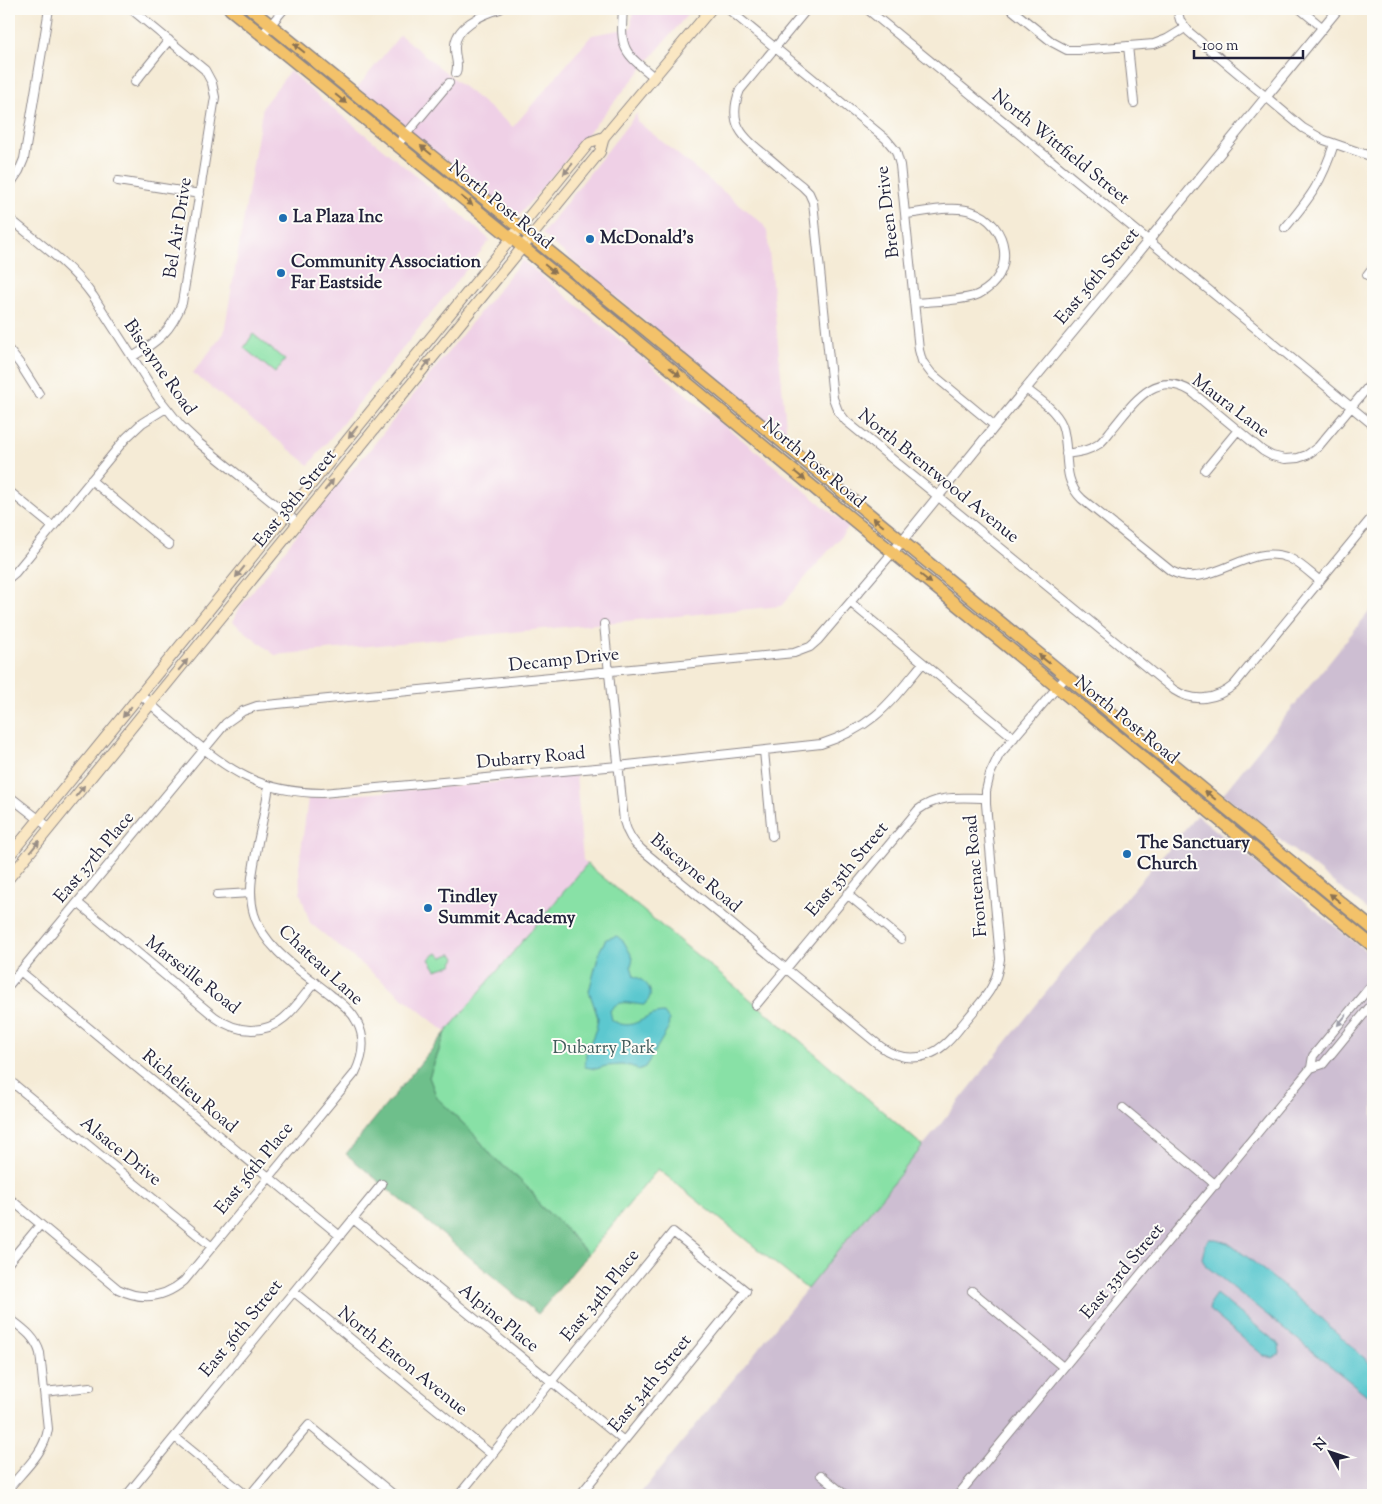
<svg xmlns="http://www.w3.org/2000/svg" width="1382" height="1504" viewBox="0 0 1382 1504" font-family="'Sorts Mill Goudy',serif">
  <rect width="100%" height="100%" fill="#fdfcf7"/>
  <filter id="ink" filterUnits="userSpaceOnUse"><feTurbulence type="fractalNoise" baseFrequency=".02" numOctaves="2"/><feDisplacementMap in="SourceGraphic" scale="10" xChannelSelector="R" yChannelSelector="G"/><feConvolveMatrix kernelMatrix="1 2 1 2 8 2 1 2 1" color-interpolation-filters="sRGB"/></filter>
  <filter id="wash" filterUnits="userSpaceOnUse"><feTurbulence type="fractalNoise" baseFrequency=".0096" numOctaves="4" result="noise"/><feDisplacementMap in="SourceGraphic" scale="20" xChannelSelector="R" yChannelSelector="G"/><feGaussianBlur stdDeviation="1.12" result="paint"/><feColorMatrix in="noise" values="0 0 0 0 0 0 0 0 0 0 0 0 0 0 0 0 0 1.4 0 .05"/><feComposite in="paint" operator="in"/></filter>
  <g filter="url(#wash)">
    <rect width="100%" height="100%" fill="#f5ebd6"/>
    <path fill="#efd0e6" d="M633 9H692L516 219 357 88 400 35 513 127 592 35 631 28Z
      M290 71 313 92 438 194 490 240 309 465 193 373 224 333 263 106Z
      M637 113V121L762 223 767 231 787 437H782L542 234Z
      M522 260 849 527 781 606 275 655 233 622 240 607 332 490 367 453Z
      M576 775 583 860 587 864 446 1032 310 923 300 892 299 866 308 798 329 797Z"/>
    <path fill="#cdbed2" d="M1373 607V914L1223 794Z
      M1197 815 1373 957V1495H639L923 1146 1073 959Z"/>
    <path fill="#88e1a6" stroke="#558270" d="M253 334 285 360 275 373 244 348Z
      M587 864 797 1038 923 1146 807 1289 658 1169 588 1254 556 1219 540 1206 532 1192 521 1181 492 1156 474 1134 437 1098 429 1077 446 1032Z
      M437 953 443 957 450 954H453L456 958 452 965 436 970 429 959 434 955Z"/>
    <path fill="#6ebf8b" stroke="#487063" d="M446 1032 429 1077 437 1098 474 1134 492 1156 521 1181 532 1192 540 1206 556 1219 588 1254 538 1314 346 1154Z"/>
    <path fill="#5bc8cf" stroke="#3e7585" d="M617 936 624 942 633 958 631 966 634 976C648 982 657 993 644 1005 630 1004 618 998 610 1011L612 1020C634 1034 643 1013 664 1013L669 1020 668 1029 652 1056 645 1067 638 1070 631 1066 621 1065 606 1066 596 1069 585 1067 586 1053 596 1029 598 1018 589 991 600 950 606 939Z
      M1209 1239H1216L1228 1243 1250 1259 1313 1311 1373 1366V1400L1206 1266 1202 1258 1205 1246Z
      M1216 1294 1279 1344 1280 1354 1273 1358 1264 1356 1209 1310 1211 1301Z"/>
  </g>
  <g filter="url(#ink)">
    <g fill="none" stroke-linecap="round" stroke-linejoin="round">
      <g stroke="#8c8688" stroke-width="10">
        <path id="minor" d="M131 9 205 70 212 83 215 97 182 303C171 332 157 342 132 357
          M623 9C620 49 623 52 654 77
          M728 9 886 139 896 151 900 165 919 350 922 361 931 373 995 426
          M807 9 740 90C726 125 744 138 769 158 780 167 790 177 802 186L809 193 813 202 833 398 838 411 846 421 1174 690C1194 703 1216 700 1234 685L1373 516
          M867 9 1373 425
          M1011 9 1052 42 1067 50H1078L1154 44 1167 39 1185 28
          M1177 9 1180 20 1189 32 1303 128 1324 140 1373 157
          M1300 9 1323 28
          M262 35 284 9
          M1128 46 1134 103
          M456 73C459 62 455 59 455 49 453 27 483 14 500 9
          M135 82 169 40
          M397 145 449 83
          M118 181 200 194
          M9 186 19 171 24 159 49 9
          M906 214C925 212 953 205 971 211 1010 223 1017 275 979 294 965 301 932 301 915 303
          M9 218C38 242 71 265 93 296L158 397 181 426 199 443 298 523
          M1285 228C1310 198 1322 182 1334 144
          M1367 275 1373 267
          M9 350 20 364 39 394
          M1026 389C1039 399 1055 409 1062 425 1071 450 1060 479 1082 499L1171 571C1211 592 1248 541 1289 558 1300 563 1310 573 1320 581
          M1066 454C1078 452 1089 451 1099 444 1104 440 1108 434 1112 429 1133 404 1155 368 1192 392L1263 451 1272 456 1285 459 1298 458 1307 455 1318 447 1373 381
          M1205 470 1238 430
          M91 480 169 545
          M9 491 53 527
          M9 578 15 573 126 438 142 423 166 408
          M851 603 1014 738
          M604 624 624 821C627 833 632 842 642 850L880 1046C899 1061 925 1062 944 1045 953 1038 960 1027 967 1019 985 997 996 989 1000 959L986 804V791L990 774 999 755 1066 677
          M141 694C154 709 170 720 184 733 231 772 259 792 322 793L618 766 821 744C874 727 889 704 923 663
          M764 751 772 836
          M9 796 50 828
          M847 894 901 939
          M217 895 251 893
          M78 903 215 1017C236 1033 264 1035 284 1018 296 1008 305 994 315 982
          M20 971 340 1236
          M9 985 226 723 243 711 257 706 794 653 810 647 818 640 893 552
          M756 1005 918 810C938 794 962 798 986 798
          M1311 1068 1323 1064 1373 1003
          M9 1080 212 1247
          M1123 1108 1216 1185
          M9 1198 118 1289C142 1301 164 1298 184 1281L355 1073C363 1057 366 1039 357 1022 352 1011 341 1003 331 995 304 973 264 949 254 914 247 890 254 866 258 842 262 824 266 805 269 786
          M353 1219 624 1441
          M9 1262 40 1225
          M972 1291 1063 1367
          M294 1292 492 1455
          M9 1318C22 1328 35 1336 40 1353L48 1429C45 1452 23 1471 9 1488
          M44 1392 90 1387
          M175 1437 246 1495
          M821 1475 845 1495
          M127 1495 382 1184
          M250 1495 309 1425 394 1495
          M459 1495 673 1232 746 1291 580 1495
          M958 1495 1311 1068 1313 1056 1373 983"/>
      </g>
      <g stroke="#8c8688" stroke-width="11">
        <path id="tertiary" d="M893 552 995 426 1149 240 1338 9"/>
      </g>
      <g stroke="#8c8688" stroke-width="12">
        <path id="secondary" d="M9 856 562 176 590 142 604 137
          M9 878 600 152 604 137 711 9"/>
      </g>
      <g stroke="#8c8688" stroke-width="14">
        <path id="primary" d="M230 9 574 289 819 492 1373 946
          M251 9 641 326 1373 929"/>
      </g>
      <use href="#minor" stroke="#fff" stroke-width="8"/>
      <use href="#tertiary" stroke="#fff" stroke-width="9"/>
      <use href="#secondary" stroke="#fae7c3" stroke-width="10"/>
      <use href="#primary" stroke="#f3c26a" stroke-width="11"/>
    </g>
    <defs><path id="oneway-solid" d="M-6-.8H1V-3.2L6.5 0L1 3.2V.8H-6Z" transform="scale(1.25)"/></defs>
    <g fill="#8a7252">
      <use href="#oneway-solid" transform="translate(299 48) rotate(-141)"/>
      <use href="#oneway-solid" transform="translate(341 99) rotate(39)"/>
      <use href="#oneway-solid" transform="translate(426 150) rotate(-141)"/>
      <use href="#oneway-solid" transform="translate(467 201) rotate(39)"/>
      <use href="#oneway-solid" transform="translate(550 269) rotate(39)"/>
      <use href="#oneway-solid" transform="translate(675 372) rotate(39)"/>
      <use href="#oneway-solid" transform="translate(800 476) rotate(40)"/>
      <use href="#oneway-solid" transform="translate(878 522) rotate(-140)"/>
      <use href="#oneway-solid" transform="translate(926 579) rotate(39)"/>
      <use href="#oneway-solid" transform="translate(1044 659) rotate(-140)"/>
      <use href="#oneway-solid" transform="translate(1210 795) rotate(-140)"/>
      <use href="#oneway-solid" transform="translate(1335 898) rotate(-141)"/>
    </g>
    <g fill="#998e86">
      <use href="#oneway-solid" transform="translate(568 169) rotate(130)"/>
      <use href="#oneway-solid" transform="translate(426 365) rotate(-51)"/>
      <use href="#oneway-solid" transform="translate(353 432) rotate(129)"/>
      <use href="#oneway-solid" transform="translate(329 485) rotate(-51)"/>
      <use href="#oneway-solid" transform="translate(240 572) rotate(129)"/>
      <use href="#oneway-solid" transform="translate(183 665) rotate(-50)"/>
      <use href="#oneway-solid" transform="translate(127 712) rotate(129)"/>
      <use href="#oneway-solid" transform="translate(80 791) rotate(-51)"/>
      <use href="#oneway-solid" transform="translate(35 846) rotate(-51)"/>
    </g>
    <use fill="#9c9ca7" href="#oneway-solid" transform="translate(1342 1020) rotate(130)"/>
  </g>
  <g fill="#1f6fb2" stroke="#fdfcf7" stroke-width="2">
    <circle cx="283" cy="218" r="5"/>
    <circle cx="590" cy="239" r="5"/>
    <circle cx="281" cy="273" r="5"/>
    <circle cx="1127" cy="854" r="5"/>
    <circle cx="428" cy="908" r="5"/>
  </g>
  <g text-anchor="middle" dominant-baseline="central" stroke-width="4" stroke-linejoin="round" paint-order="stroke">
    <g font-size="18" fill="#22223b" stroke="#fdfcf7">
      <text transform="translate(1060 148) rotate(39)">North Wittfield Street</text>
      <text transform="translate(500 206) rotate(39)">North Post Road</text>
      <text transform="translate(889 212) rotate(-97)">Breen Drive</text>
      <text transform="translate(179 228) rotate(-81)">Bel Air Drive</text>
      <text transform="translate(1098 277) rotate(-50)">East 36th Street</text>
      <text transform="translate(159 368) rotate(55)">Biscayne Road</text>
      <text transform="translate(1230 407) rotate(37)">Maura Lane</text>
      <text transform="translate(813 464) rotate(40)">North Post Road</text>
      <text transform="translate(938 477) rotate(39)">North Brentwood Avenue</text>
      <text transform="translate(296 499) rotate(-51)">East 38th Street</text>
      <text transform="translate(564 661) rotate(-6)">Decamp Drive</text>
      <text transform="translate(1126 721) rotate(39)">North Post Road</text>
      <text transform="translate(531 759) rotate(-5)">Dubarry Road</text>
      <text transform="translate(95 858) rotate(-50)">East 37th Place</text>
      <text transform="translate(848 870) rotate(-50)">East 35th Street</text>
      <text transform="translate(695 874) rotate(40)">Biscayne Road</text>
      <text transform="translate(977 876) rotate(-95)">Frontenac Road</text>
      <text transform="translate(320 966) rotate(43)">Chateau Lane</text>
      <text transform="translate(192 976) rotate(38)">Marseille Road</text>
      <text transform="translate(189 1092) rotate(40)">Richelieu Road</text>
      <text transform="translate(120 1152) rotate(39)">Alsace Drive</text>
      <text transform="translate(255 1169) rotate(-51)">East 36th Place</text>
      <text transform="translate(1123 1272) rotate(-50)">East 33rd Street</text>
      <text transform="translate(601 1296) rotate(-51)">East 34th Place</text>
      <text transform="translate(498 1319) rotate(39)">Alpine Place</text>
      <text transform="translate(242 1329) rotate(-51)">East 36th Street</text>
      <text transform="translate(402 1362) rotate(39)">North Eaton Avenue</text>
      <text transform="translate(651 1384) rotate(-51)">East 34th Street</text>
    </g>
    <g font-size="18" font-weight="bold" fill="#22223b" stroke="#fdfcf7" text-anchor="start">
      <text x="293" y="218">La Plaza Inc</text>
      <text x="600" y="239">McDonald's</text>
      <text x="291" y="263">Community Association<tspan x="291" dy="21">Far Eastside</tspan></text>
      <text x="1137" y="844">The Sanctuary<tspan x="1137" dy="21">Church</tspan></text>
      <text x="438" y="898">Tindley<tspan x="438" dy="21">Summit Academy</tspan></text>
    </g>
    <g font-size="18" fill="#415b5b" stroke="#fdfcf7">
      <text x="604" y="1049">Dubarry Park</text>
    </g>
  </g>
  <rect width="1382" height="1504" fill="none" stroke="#fdfcf7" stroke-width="30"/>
  <g transform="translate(1330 1452) rotate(310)" stroke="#fdfcf7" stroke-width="4" paint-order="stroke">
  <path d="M0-4L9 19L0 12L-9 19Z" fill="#22223b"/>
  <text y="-8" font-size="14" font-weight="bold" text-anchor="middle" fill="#22223b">N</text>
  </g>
  <path d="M1194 50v8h109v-8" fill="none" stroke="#22223b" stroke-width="2.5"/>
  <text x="1202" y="50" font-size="15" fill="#22223b" stroke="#fdfcf7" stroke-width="4" paint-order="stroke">100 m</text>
</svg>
